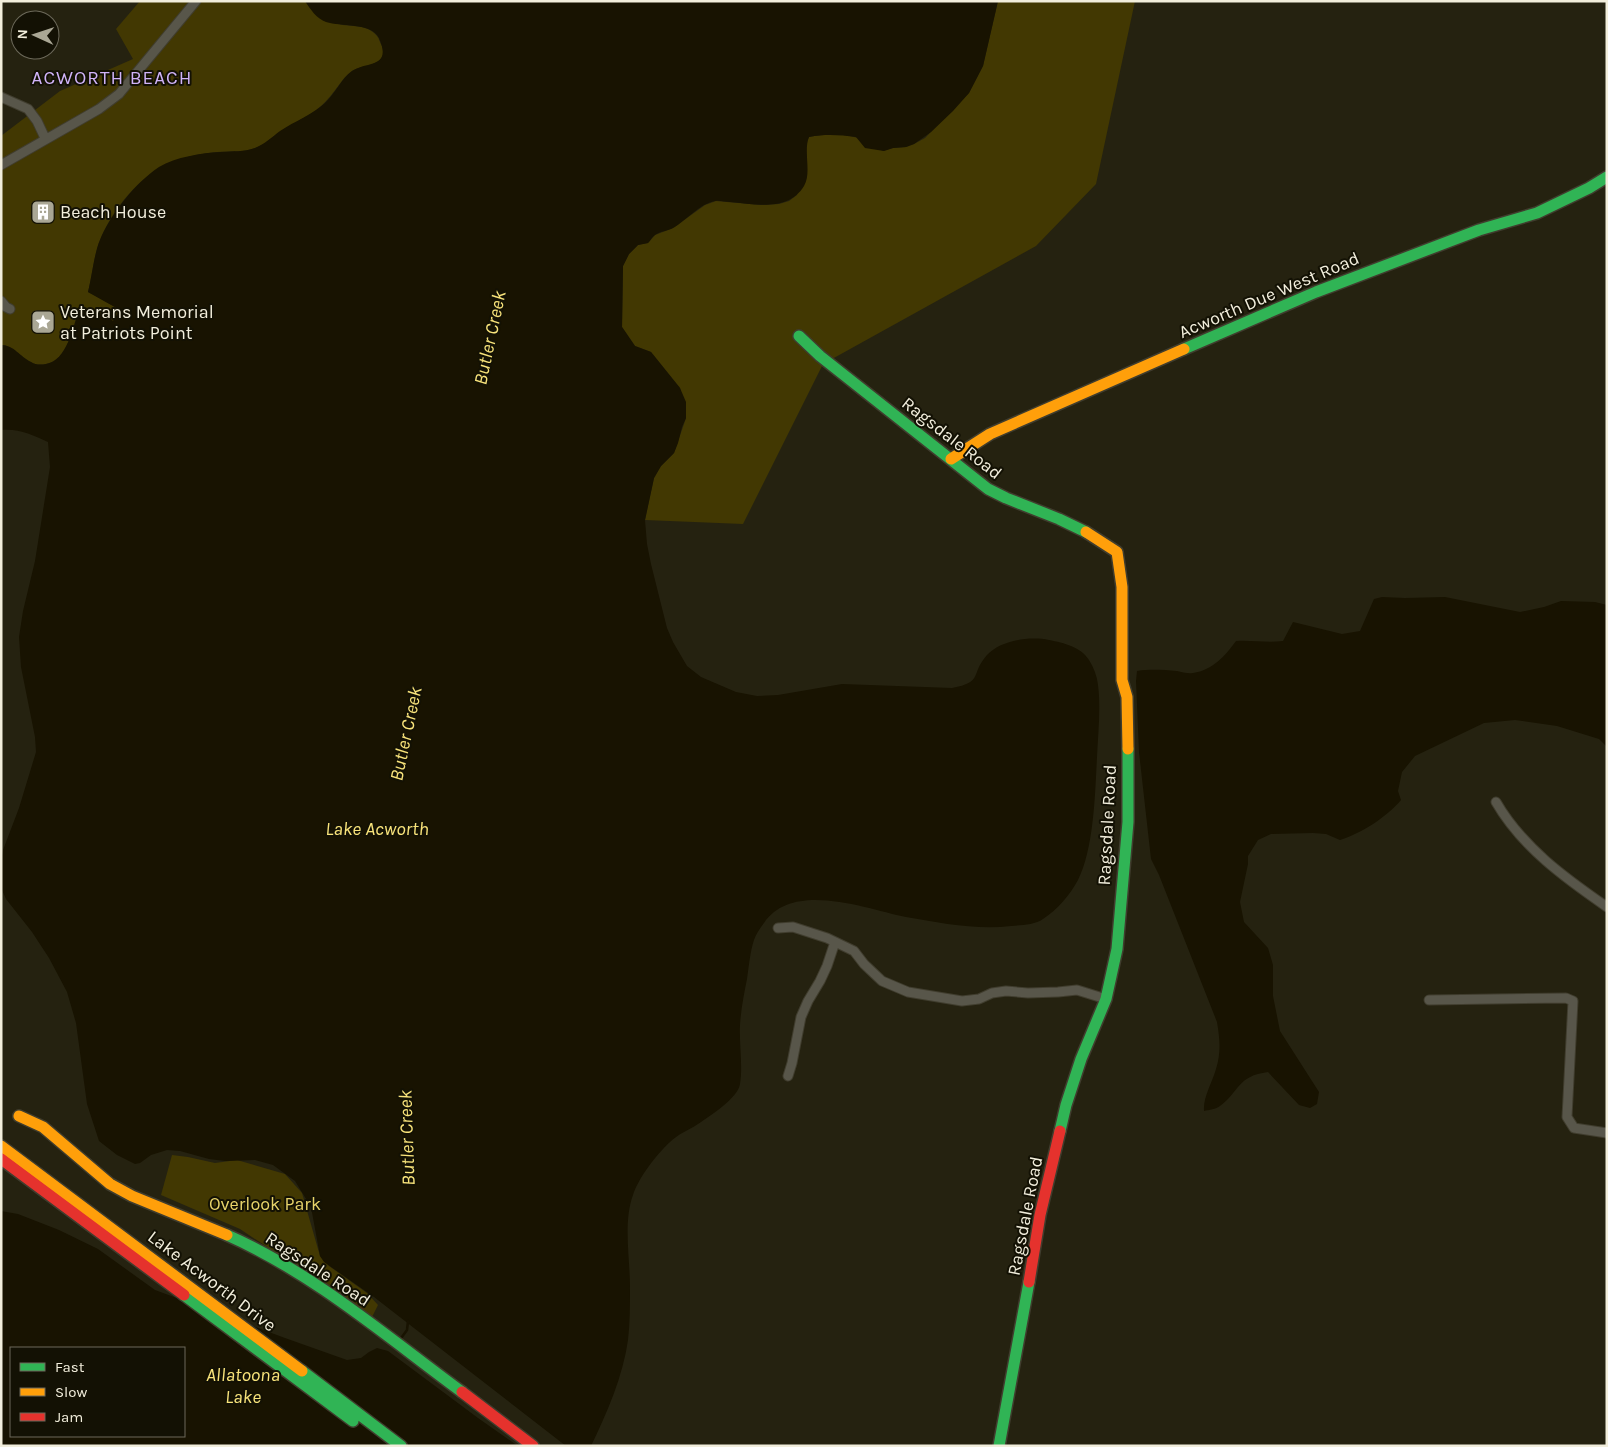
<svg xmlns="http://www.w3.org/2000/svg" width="1608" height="1447" viewBox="0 0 1608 1447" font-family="Karla,sans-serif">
  <rect width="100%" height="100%" fill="#252210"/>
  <path fill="#423802" d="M140 1H305C313 12 325 21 338 24 351 27 368 24 377 36 379 38 380 43 382 46 389 67 362 64 352 71 342 78 335 92 327 100 314 115 296 121 280 132 271 137 265 145 255 148 243 153 230 151 217 152 191 155 168 160 147 177 128 191 109 218 100 240 94 254 92 277 88 292L121 310 113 321 79 310C73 327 67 361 46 364 41 365 35 365 31 362 20 357 14 345 1 345V136L60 91 133 59 116 29Z
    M998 1H1135L1096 184 1036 246 823 364 743 524 645 520 654 478 661 466 674 453 686 418 680 388 651 352 635 346 622 327 623 266 629 254 638 245 648 243 655 235 673 228 705 205 716 201 761 205 779 204 789 201 797 195 807 165 806 143 809 137C823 134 843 133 858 138 867 141 875 146 883 151L893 148 906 147 914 144 925 138 969 93 983 66Z
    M172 1155 188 1157 215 1163 237 1160 285 1174 302 1193 320 1256 329 1266 367 1293 378 1305 372 1317 240 1229 161 1195Z"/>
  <path fill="#181301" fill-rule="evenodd" d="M305 1H998L983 66 969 93 953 111 931 132 914 144 906 147 893 148 884 151 865 148 856 137C840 135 825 134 809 137 803 152 812 172 804 186 788 212 755 204 730 202 726 202 720 200 715 201 699 204 687 220 673 228 668 231 660 231 655 235 652 237 650 241 648 243L638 245 629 254 623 266 622 327 635 346 651 352 680 388 686 402V418L682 427 678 443 674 453 661 466 654 478 645 520 647 544 651 564 667 628 673 642 687 666 701 677 736 692 757 696 778 695 842 684 952 688C984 682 970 674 987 655 1001 640 1030 636 1049 640 1064 643 1081 647 1089 660 1094 668 1097 676 1098 685 1101 708 1098 734 1097 757 1095 794 1094 848 1078 880 1070 895 1057 910 1043 919 1035 925 1021 925 1011 926 977 930 940 923 906 917 866 909 793 880 764 923 760 928 756 934 754 940 750 952 749 966 747 979 744 994 741 1009 740 1025 739 1043 743 1066 740 1084 738 1098 710 1116 698 1124 689 1130 678 1134 670 1142 656 1155 639 1177 633 1195 623 1222 630 1259 630 1287 630 1305 630 1323 628 1340 623 1376 607 1413 591 1446H566L374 1297 324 1262 320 1256 311 1207 295 1181 273 1165 255 1160 225 1161 209 1159 180 1151 167 1150 151 1155 140 1163 135 1164 117 1155 99 1141 87 1104 76 1023 67 992 49 958 32 932 6 899 1 888V861L3 850 19 808 36 752 35 737 21 667 19 637 23 611 35 561 50 467 48 442C33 435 18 428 1 430V345C14 345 20 357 31 362 35 365 41 365 46 364 67 361 73 327 79 310L105 313 113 321 120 310 88 292C92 277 94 254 100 240 110 215 136 182 159 167 176 157 201 153 221 152 233 151 244 152 255 148 265 144 272 137 280 131 295 121 312 115 325 103 335 94 341 79 352 71 368 61 392 68 379 38 371 22 341 27 326 22 317 19 310 9 305 1Z
    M1382 597 1405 598 1445 597 1520 612 1544 607 1561 601 1595 602 1607 605V747L1599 739 1557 726 1515 720 1484 723 1415 756 1402 772 1398 791 1401 800C1387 817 1360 834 1340 840L1326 834 1313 833 1271 834 1258 840 1248 856V864L1240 902 1244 922 1268 948 1273 965V996L1280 1031 1319 1092 1317 1104 1310 1108 1299 1105 1268 1072C1237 1076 1240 1091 1220 1106 1216 1109 1209 1110 1204 1111 1203 1097 1212 1083 1216 1069 1221 1053 1220 1040 1217 1022L1159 875 1151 859 1139 752 1136 681 1137 671C1151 669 1163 670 1177 671 1182 672 1188 674 1193 673 1213 670 1225 656 1236 641 1252 640 1267 643 1283 641L1293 622 1342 634 1360 631 1374 599Z
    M1 1211 18 1214 59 1230 98 1249 155 1290 285 1338 347 1360 361 1358 369 1352 377 1348 388 1351 478 1418 518 1446H1ZM11 1348H184V1436H11Z"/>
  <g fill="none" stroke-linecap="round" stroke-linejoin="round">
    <path stroke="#181301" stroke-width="2.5" d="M399 1341 407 1330 408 1321"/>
    <g stroke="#403d2e" stroke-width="11">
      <path id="street" d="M1 97 28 109 37 121 45 138
        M1 165 99 109 119 94 196 1
        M1 301 6 307 10 309
        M1496 802C1522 847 1565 878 1607 907
        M778 928 793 927 827 938 854 951 864 964 882 981 908 992 962 1001 979 999 992 993 1006 991 1028 993 1058 992 1077 990 1106 999
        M1429 1000 1566 998 1573 1001 1567 1117 1574 1128 1607 1133
        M788 1076 792 1063 801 1017 808 1001 820 981 827 966 835 942"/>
    </g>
    <g stroke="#403d2e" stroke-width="14">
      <path id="fast" d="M799 336 820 356 988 489 1006 498 1059 519 1086 532
        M1184 349 1316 292 1479 230 1537 213 1589 188 1607 177
        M1060 1131 1066 1105 1081 1059 1106 999 1117 949 1128 822V749
        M227 1235C313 1273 386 1336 462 1392
        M184 1295 353 1421
        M302 1371 401 1446
        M999 1446 1029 1282"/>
    </g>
    <g stroke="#403d2e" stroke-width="14">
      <path id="slow" d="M951 459 990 434 1184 349
        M1086 532 1117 552 1122 587V680L1127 697 1128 749
        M19 1116 43 1127 110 1184 132 1196 227 1235
        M1 1146 302 1371"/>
    </g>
    <g stroke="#403d2e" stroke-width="14">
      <path id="jam" d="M1 1159 184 1295
        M1029 1282 1040 1215 1060 1131
        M462 1392 533 1446"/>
    </g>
    <use href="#street" stroke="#58564a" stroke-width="9"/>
    <use href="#fast" stroke="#30b455" stroke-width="11"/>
    <use href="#slow" stroke="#ff9f0a" stroke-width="11"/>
    <use href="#jam" stroke="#e5322d" stroke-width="11"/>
  </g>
  <defs>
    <g id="building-square" transform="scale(1.25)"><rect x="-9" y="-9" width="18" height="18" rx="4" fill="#aaa795" stroke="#131104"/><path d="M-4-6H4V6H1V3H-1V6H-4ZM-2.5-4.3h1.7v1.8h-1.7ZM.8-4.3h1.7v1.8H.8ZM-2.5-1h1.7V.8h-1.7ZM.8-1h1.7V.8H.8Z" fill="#fff"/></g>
    <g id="sight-square" transform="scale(1.25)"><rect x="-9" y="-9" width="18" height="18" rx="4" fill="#aaa795" stroke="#131104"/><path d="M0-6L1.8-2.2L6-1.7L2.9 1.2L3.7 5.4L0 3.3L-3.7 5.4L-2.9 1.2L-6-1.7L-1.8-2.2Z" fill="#fff"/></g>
  </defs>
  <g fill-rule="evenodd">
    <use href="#building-square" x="43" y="212"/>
    <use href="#sight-square" x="43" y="322"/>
  </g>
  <g text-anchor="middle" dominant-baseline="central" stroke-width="4" stroke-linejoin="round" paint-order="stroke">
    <g font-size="18" fill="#f2eedc" stroke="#131104" text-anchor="start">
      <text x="60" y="212">Beach House</text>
      <text x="60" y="312">Veterans Memorial<tspan x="60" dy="21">at Patriots Point</tspan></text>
    </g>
    <g font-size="18" fill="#f2eedc" stroke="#131104">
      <text transform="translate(1269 295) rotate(-23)">Acworth Due West Road</text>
      <text transform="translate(952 438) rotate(38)">Ragsdale Road</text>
      <text transform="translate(1107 825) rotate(-87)">Ragsdale Road</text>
      <text transform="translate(1025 1216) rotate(-79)">Ragsdale Road</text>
      <text transform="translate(318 1269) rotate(33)">Ragsdale Road</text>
      <text transform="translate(212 1281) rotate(37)">Lake Acworth Drive</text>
    </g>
    <g font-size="18" fill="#e8d46a" stroke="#131104">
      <text x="265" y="1204">Overlook Park</text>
    </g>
    <g font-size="19" letter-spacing="1" fill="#d0b3f8" stroke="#131104">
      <text x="112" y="78">ACWORTH BEACH</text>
    </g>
    <g font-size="19" font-style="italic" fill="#f9e47b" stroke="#131104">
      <text transform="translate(490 338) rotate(-78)">Butler Creek</text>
      <text transform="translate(406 734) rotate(-78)">Butler Creek</text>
      <text x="377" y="829">Lake Acworth</text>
      <text transform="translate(407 1138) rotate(-92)">Butler Creek</text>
      <text x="243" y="1375">Allatoona<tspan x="243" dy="22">Lake</tspan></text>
    </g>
  </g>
  <rect width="1608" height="1447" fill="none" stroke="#f2eedc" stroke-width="5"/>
  <rect x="10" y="1347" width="175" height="90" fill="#131104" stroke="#6c695a"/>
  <rect x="20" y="1363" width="25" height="8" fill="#30b455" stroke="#6c695a"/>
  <text x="55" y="1372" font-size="15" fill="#f2eedc">Fast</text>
  <rect x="20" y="1388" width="25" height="8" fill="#ff9f0a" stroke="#6c695a"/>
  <text x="55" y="1397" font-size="15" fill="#f2eedc">Slow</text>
  <rect x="20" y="1413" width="25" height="8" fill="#e5322d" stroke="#6c695a"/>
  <text x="55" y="1422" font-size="15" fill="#f2eedc">Jam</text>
  <g transform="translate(35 35) rotate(273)"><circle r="24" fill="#131104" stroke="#6c695a"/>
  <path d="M0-4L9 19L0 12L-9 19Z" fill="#aaa795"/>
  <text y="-8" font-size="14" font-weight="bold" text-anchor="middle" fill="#f2eedc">N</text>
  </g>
</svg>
